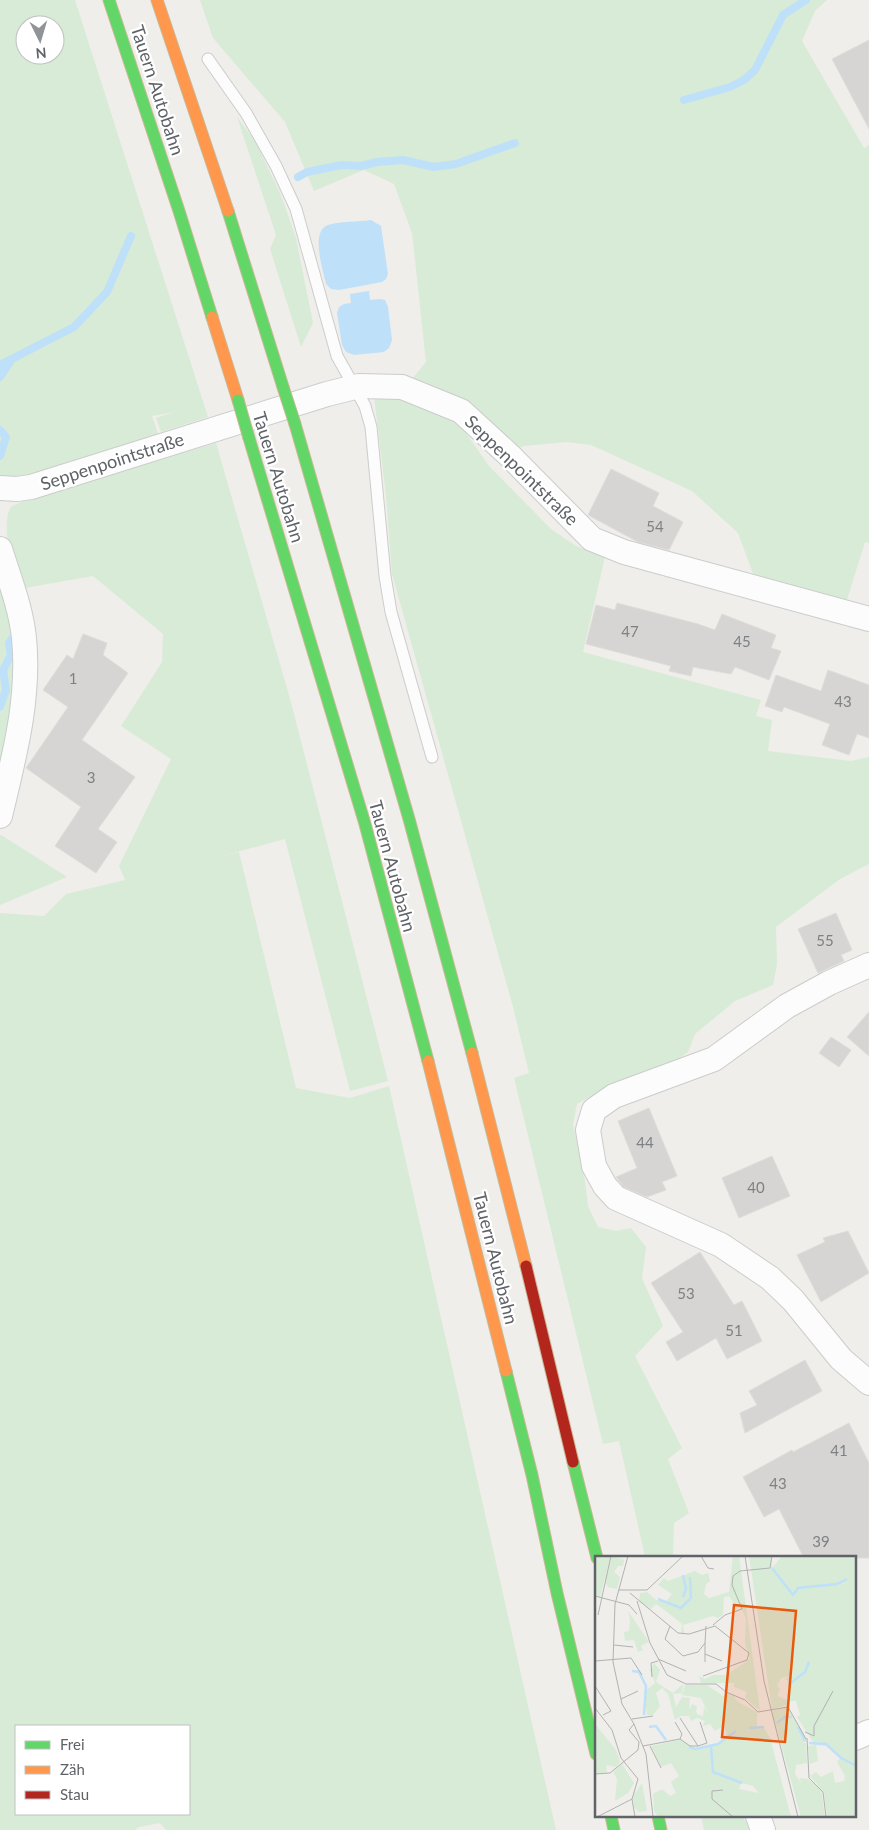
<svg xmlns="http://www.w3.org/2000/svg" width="869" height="1830" viewBox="0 0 869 1830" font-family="Lato,sans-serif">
  <rect width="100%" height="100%" fill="#efeeea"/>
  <path fill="#d8ebd6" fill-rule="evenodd" d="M0 0H75L208 417 161 432 156 418 174 412 152 416 158 434 37 473 14 479 0 478ZM25 25H55V55H25Z
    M200 0H827L815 11 802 41 864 148 869 145V543L865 542 846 603 755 579 738 533 692 491 591 445 566 442 524 446 510 451 411 380 426 362 412 233 394 184 364 170 314 191 285 122 213 38Z
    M237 117 255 141 281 195 296 238 313 323 301 347 270 249 276 235Z
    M374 396 403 398 431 407 461 426 489 466 551 529 576 546 605 557 583 652 761 700 756 716 772 720 768 751 851 761 869 757V864L840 879 776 927 777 964 773 985 735 1001 695 1034 688 1052 623 1099 598 1092 577 1104 573 1124 585 1181 588 1206 598 1227 616 1231 631 1228 646 1247 642 1278 663 1326 635 1356 682 1448 668 1459 689 1513 674 1523 673 1557H645L619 1441 603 1444 514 1078 529 1073 513 1007 392 574 386 496Z
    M216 443 291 702 388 1081 350 1091 285 839 215 858 239 852 296 1088 350 1098 389 1086 556 1830H166L160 1823 139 1827 135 1830H0V913L44 916 66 894 125 880 119 866 171 759 121 726 162 662 163 634 93 576 19 589C13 569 0 524 11 507 15 504 21 502 25 500ZM16 1726H189V1814H16Z
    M0 587 14 636 18 674 0 777Z
    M0 835 3 836 67 877 0 905Z
    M701 1816H742L752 1830H704Z"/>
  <path fill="#bfe0f9" d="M371 220 381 226 388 274 386 279 382 282 339 290 331 289 326 284C323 270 310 231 328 225 341 221 357 222 371 220Z
    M369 291 370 300 380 299 385 300 388 307 392 340 389 348 384 352 354 355 346 352 342 345 337 313 339 307 344 304 351 303 350 294Z"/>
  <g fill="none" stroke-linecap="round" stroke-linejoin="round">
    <path stroke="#bfe0f9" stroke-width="8" d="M684 100 730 87 744 80 755 70 783 15 806 0
      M298 177 307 172 342 165 361 166 377 162 403 160 434 167 456 164 515 143
      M0 365 74 327 107 292 131 236
      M0 377 10 362
      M0 430 6 437 0 456
      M0 707 6 690 3 670 11 655 9 643 15 635V630"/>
  </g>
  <path fill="#d6d5d3" stroke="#deddd9" d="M869 40V129L832 59Z
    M611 469 659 493 653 506 683 522 669 550 638 542 588 515Z
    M617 603 698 624 715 630 722 614 776 635 771 648 781 651 769 680 735 667 731 674 693 667 691 676 669 671 671 666 586 644 596 605 615 610Z
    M83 634 107 643 103 655 128 673 82 740 135 777 98 829 117 842 96 873 55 846 81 807 26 768 68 707 43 690 67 655 73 659Z
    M828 670 869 685V738L857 734 849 755 822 745 830 724 784 707 782 712 765 706 776 675 821 691Z
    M836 913 852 950 841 955 844 961 818 973 798 929Z
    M869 1012V1056L847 1037Z
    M831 1037 851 1050 839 1067 819 1053Z
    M649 1108 677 1176 662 1182 666 1190 647 1197 624 1187 616 1177 637 1168 618 1121Z
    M772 1156 790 1196 739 1218 722 1178Z
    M848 1231 869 1273 821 1302 797 1255 825 1242 823 1238Z
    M700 1252 734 1305 742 1301 762 1341 727 1359 716 1338 677 1361 666 1342 683 1332 651 1283Z
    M805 1360 822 1391 745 1433 740 1413 757 1405 749 1391Z
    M849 1423 869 1463V1558H804L779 1509 764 1517 743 1477 792 1450 793 1452Z"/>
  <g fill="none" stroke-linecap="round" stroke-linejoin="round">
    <g stroke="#cbcccc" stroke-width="13">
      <path id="lane" d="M208 59 246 113 276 166 296 209 337 356 365 406 371 427 385 576 391 612 432 757"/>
    </g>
    <g stroke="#cbcccc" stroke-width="26">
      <path id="street" d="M0 488 17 489 31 487 327 394 359 386 402 387 461 411 510 456 592 539 624 552 869 619
        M0 549C9 578 21 608 24 638 30 699 14 757 0 816
        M869 965 829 983 787 1006 714 1059 614 1096 594 1110 588 1130 594 1166 605 1186 616 1198 721 1245 770 1278 793 1300 841 1359 869 1383
        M855 1738 869 1732
        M758 1816 763 1830"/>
    </g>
    <g stroke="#c8b996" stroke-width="13">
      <path id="fast" d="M109 0 179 211 212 317
        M228 211 283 387
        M295 424 409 819 472 1053
        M249 438 365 824 428 1061
        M506 1371 532 1475 557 1593 596 1754
        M573 1462 597 1558
        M611 1816 614 1830
        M658 1816 661 1830"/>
    </g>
    <g stroke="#c8b996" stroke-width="13">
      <path id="slow" d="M157 0 228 211
        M212 317 238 400
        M472 1053 526 1266
        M428 1061 506 1371"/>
    </g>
    <g stroke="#c8b996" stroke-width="13">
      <path id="jam" d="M526 1266 573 1462"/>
    </g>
    <use href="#lane" stroke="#fdfcfc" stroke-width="11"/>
    <use href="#street" stroke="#fdfcfc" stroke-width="24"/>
    <use href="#fast" stroke="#63d668" stroke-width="11"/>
    <use href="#slow" stroke="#ff974d" stroke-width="11"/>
    <use href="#jam" stroke="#b3261e" stroke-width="11"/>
    <g stroke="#c8b996" stroke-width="13" stroke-linecap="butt">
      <path id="fast-bridge" d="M283 387 295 424
        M238 400 249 438"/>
    </g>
    <use href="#fast-bridge" stroke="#63d668" stroke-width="11"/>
  </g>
  <g text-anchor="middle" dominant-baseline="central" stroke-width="4.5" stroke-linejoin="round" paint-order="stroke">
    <g font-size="15" fill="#7e8184">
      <text x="655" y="526">54</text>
      <text x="630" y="631">47</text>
      <text x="742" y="641">45</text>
      <text x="73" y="678">1</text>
      <text x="843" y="701">43</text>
      <text x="91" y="777">3</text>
      <text x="825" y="940">55</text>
      <text x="645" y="1142">44</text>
      <text x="756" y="1187">40</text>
      <text x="686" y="1293">53</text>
      <text x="734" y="1330">51</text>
      <text x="839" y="1450">41</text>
      <text x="778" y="1483">43</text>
      <text x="821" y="1541">39</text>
    </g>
    <g font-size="18" fill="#5f6368" stroke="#fff">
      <text transform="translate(158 90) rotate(72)">Tauern Autobahn</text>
      <text transform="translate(112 461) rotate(-18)">Seppenpointstraße</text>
      <text transform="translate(522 470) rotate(44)">Seppenpointstraße</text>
      <text transform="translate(279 477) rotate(73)">Tauern Autobahn</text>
      <text transform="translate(393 866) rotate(75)">Tauern Autobahn</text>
      <text transform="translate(496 1258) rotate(76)">Tauern Autobahn</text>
    </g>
  </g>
  <g transform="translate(595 1556)">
    <rect width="261" height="261" fill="#efeeea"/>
    <path d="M0 0H16L5 41 0 40ZM17 0 29 4 28 10H23L19 16 25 21 22 33 13 31 10 26ZM138 0H144L145 7 165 155 150 142 152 136 139 131V127H106L104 120 110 123 118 119H131L155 103 150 87 151 63 145 48 140 49 134 40 129 41 128 59 123 62 118 60 105 64 103 73 105 64 88 69 89 77 86 78 87 68 68 53 61 48 56 53 44 46 45 37 52 36 61 44 71 46 77 38 63 29 69 22 73 25 100 15 107 19 113 17 115 25 111 28 109 38 114 42 134 36ZM154 0H176L177 12 187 0H261V261H232L229 236 215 220 221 216 226 221 238 215 240 227 249 225 250 220 242 206 245 202 232 190 221 189 223 205 215 208 213 190 220 189 202 161 205 159 201 145H193L196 127 190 123 195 120 186 122 182 130 185 133 182 140 192 144V149L177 153ZM33 55 54 86 46 90 48 94 43 96 39 84 30 85 29 76 34 75 35 64ZM59 107 65 114 61 126 78 137 88 128 87 137 78 138 81 151 87 141 95 142 94 154 97 148 102 150 101 156 104 159 108 160 109 151 113 157 106 142 87 139 90 129H112L131 142 133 137 139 140 143 146 162 156V170H168L175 182 196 261H63L59 255 58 238 67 233 75 240 81 237 76 226 84 220 76 207 66 211 56 190 85 184 101 192 122 188 132 178 129 170 120 175 115 168 108 170 110 165 102 162 96 165 94 160H86L80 164 73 138 67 132 61 137 65 150 58 159H52L49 136 60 127 55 114ZM146 227 158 230 164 237 144 233ZM190 152 194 153 212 186H207L211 187 212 207 201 209 200 218 207 229 204 222 213 223 226 233 230 261H206L177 155ZM0 168 21 194 25 206 21 211 11 209 12 217H0ZM27 208 39 227 33 237 20 245 22 223 18 216ZM47 227 52 255 44 256 39 251 38 240Z" fill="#d8ebd6" fill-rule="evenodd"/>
    <path fill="none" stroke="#bfe0f9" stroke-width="2.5" d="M177 12 198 39 203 32 242 28 252 23M95 21 96 43M88 41 91 33 88 19M63 43 86 52 95 43M37 115 44 116 51 130 49 159M196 127 210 116 214 106M182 167 191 160 197 161M54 171 61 170 71 184M203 171 210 185M154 172 169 171M214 187 231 188 246 202 262 210M116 190 118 216 147 227M94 191 100 193 123 188 141 175"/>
    <path fill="none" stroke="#b1b2b2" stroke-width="1" d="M33 0 20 48 18 106 27 148 39 168 51 198 58 261M106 0 113 12 119 13M150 0 169 125 203 261M23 34H52L88 0M35 37 83 77 94 78 120 70 154 97 152 104 108 120M0 40 34 49 42 58M42 45 55 87 72 119 91 128H121L131 136 150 144 163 156 193 151 211 183M3 59 16 0M118 69 130 59 147 53 137 29 138 20 145 15 175 12 177 0M75 70 70 83 88 100 103 96 110 87 111 70M110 87V106M19 89 38 91M110 98 127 105M63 103 91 115M0 105 36 102 47 119M57 121 56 107 63 105M0 130 16 155 8 159M26 143 43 135M193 151 195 127M0 152 17 174 26 202 43 223 37 243 40 261M37 163 58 160M210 176 219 180V170L238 135M212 182 214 222 228 236 231 261M85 183 95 190H103L85 162M48 190 85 183 87 178 80 166M55 190 66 212M103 190 112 187 105 166M0 218 15 217 43 194 44 186 34 174 39 168M128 234 117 235V243L138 261M2 261 37 243"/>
    <path fill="#e8590c" fill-opacity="0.15" stroke="#e8590c" stroke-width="2.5" d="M139 49 201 55 190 186 127 181Z"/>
    <rect width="261" height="261" fill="none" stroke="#5f6368" stroke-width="2.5"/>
  </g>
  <rect x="15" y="1725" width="175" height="90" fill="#ffffff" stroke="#bfc1c3"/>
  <rect x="25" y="1741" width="25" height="8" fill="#63d668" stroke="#bfc1c3"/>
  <text x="60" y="1750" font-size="15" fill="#5f6368">Frei</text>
  <rect x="25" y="1766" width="25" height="8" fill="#ff974d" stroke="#bfc1c3"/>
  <text x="60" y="1775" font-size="15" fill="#5f6368">Zäh</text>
  <rect x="25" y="1791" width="25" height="8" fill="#b3261e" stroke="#bfc1c3"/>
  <text x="60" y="1800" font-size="15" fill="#5f6368">Stau</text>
  <g transform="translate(40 40) rotate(175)"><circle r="24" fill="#ffffff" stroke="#bfc1c3"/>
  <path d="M0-4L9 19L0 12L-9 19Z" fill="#919496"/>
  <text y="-8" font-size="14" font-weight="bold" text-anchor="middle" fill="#5f6368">N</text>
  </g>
</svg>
